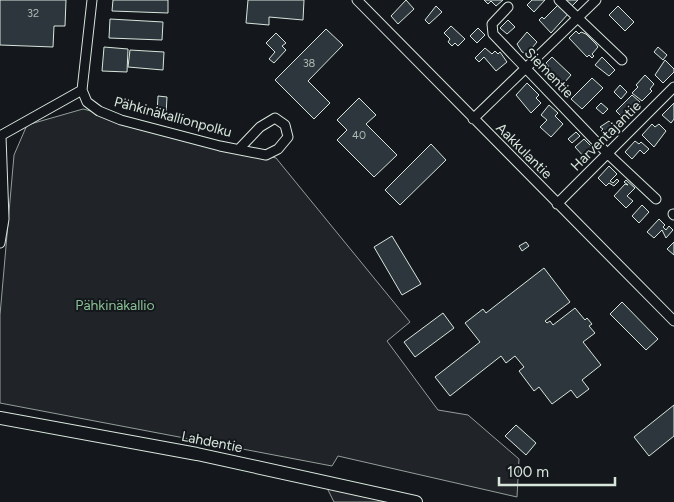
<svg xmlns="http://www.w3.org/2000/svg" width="674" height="502" viewBox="0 0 674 502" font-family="Figtree,sans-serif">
  <rect width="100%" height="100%" fill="#14181c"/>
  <path fill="#202428" stroke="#939e99" d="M83 109 276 158 410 322 387 341 438 410 468 415 519 459 517 497 338 456 332 466 0 403V315L14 155 27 125Z
    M326 486 386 502H334Z"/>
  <path fill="#2c363c" stroke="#d8e6dc" d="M0 0H66L65 26H54L53 47 0 45Z
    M113 0H168V13L112 11Z
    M248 0H304L303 20 269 17V25L246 23Z
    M406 0 414 9 398 24 391 16Z
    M484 0H503L496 6 491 1 488 4Z
    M532 0H545L534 12 527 5Z
    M566 0H578L572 6Z
    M558 5 568 14 551 33 539 20 542 17 544 19Z
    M436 6 442 12 429 24 425 20Z
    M618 6 634 22 625 31 609 15Z
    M110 19 163 22 162 40 109 38Z
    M508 20 515 27 507 34 500 28Z
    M451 26 465 39 458 46 455 43 452 46 448 42 450 39 444 33Z
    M478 28 485 35 477 43 470 36Z
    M326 29 343 45 308 81 330 103 314 119 275 80Z
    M576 31 579 34 581 32 586 34 596 44 598 47 592 54 594 56 592 58 589 55 587 57 569 38Z
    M527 32 537 42 527 54 522 52 517 44Z
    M276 33 286 43 282 46 286 50 274 63 269 59 275 52 266 43Z
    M104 47 128 49 127 72 102 71Z
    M658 47 667 55 663 60 654 52Z
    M485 48 492 54 495 51 498 54 500 52 507 62 496 71 484 57 479 62 475 58Z
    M130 50 164 52 163 70 128 67Z
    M552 57 571 75 564 83 561 80 558 82 546 70 549 67 546 63Z
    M602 57 615 70 609 76 595 65Z
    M665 60 674 69V72L663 83 655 75Z
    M645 75 654 84 650 89 652 91 642 101 632 93 638 87 636 85Z
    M592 78 603 88 582 109 571 99Z
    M527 83 539 95 536 98 541 103 531 113 516 95Z
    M620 85 627 92 621 99 614 92Z
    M632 95 640 102 625 120 616 111Z
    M158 96 167 97 166 114 157 113Z
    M359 98 376 115 366 124 397 155 374 177 337 140 347 130 337 120Z
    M601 103 608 109 603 114 596 108Z
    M674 103V119L671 123 662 115Z
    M549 105 558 113 555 116 563 124 551 137 540 127 547 120 541 115Z
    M609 121 616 128 607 137 601 131 603 129 600 127Z
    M652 124 655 127 659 124 666 131 654 147 642 135Z
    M576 132 580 136 572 143 568 139Z
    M584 139 594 149 585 158 575 147Z
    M635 141 639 144 641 142 649 149 644 154 640 150 632 159 625 152Z
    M431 144 446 160 400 205 385 190Z
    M609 166 617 174 610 181 613 183 617 179 619 181 614 186 609 183 606 186 598 178Z
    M626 180 635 188 627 196 633 201 626 208 614 196 625 184 628 185 624 182Z
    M642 205 649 212 639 223 632 216Z
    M659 219 665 225 663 227 666 230 669 226 673 230 666 238 662 230 654 238 647 232Z
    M392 236 421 284 402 295 374 247Z
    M526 242 529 246 522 251 519 246Z
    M674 242V255L667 249Z
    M544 268 570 302 545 321 547 323 550 321 553 325 575 308 585 320 587 318 592 324 589 326 595 333 583 342 601 365 582 380 589 389 577 398 571 390 552 404 539 387 534 391 519 371 524 367 515 356 506 363 501 356 450 396 435 377 480 342 465 323 483 309 486 313Z
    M622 302 658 339 646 350 610 314Z
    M443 313 454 328 415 357 404 342Z
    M674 405V436L649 456 634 437Z
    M516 425 536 443 526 455 505 436Z"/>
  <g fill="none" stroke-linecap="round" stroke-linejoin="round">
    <g stroke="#d8e6dc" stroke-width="11">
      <path id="minor" d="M357 0 674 321
        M559 0 622 60
        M508 7 492 24 493 34 608 154 656 199
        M82 90 87 102 99 111 121 120 220 146 266 155 278 149 288 137 285 125 275 118 260 127 239 149
        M473 119 596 0
        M0 136 82 90 92 0
        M557 204 674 87
        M673 214 674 215
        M0 243 4 219 1 136"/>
    </g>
    <g stroke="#d8e6dc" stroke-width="14">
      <path id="highway" d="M0 418 197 454 416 502"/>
    </g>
    <use href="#minor" stroke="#14181c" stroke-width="9"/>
    <use href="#highway" stroke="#14181c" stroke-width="12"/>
  </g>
  <g text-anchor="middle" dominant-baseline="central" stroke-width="4" stroke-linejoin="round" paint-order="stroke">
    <g font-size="11" fill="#adbab4">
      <text x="33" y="13">32</text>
      <text x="309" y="63">38</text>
      <text x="359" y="135">40</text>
    </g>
    <g font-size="14" fill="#d8e6dc" stroke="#14181c">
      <text transform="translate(549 73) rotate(46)">Siementie</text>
      <text transform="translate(173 117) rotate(15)">Pähkinäkallionpolku</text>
      <text transform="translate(606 136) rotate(-45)">Harventajantie</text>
      <text transform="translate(524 151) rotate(45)">Aakkulantie</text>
      <text transform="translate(212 442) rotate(11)">Lahdentie</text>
    </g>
    <g font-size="14" fill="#8ac095" stroke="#14181c">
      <text x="115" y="305">Pähkinäkallio</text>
    </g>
  </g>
  <path d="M499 477v8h116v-8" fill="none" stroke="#d8e6dc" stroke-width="2.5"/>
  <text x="507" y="477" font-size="15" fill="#d8e6dc" stroke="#14181c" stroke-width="4" paint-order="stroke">100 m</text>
</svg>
